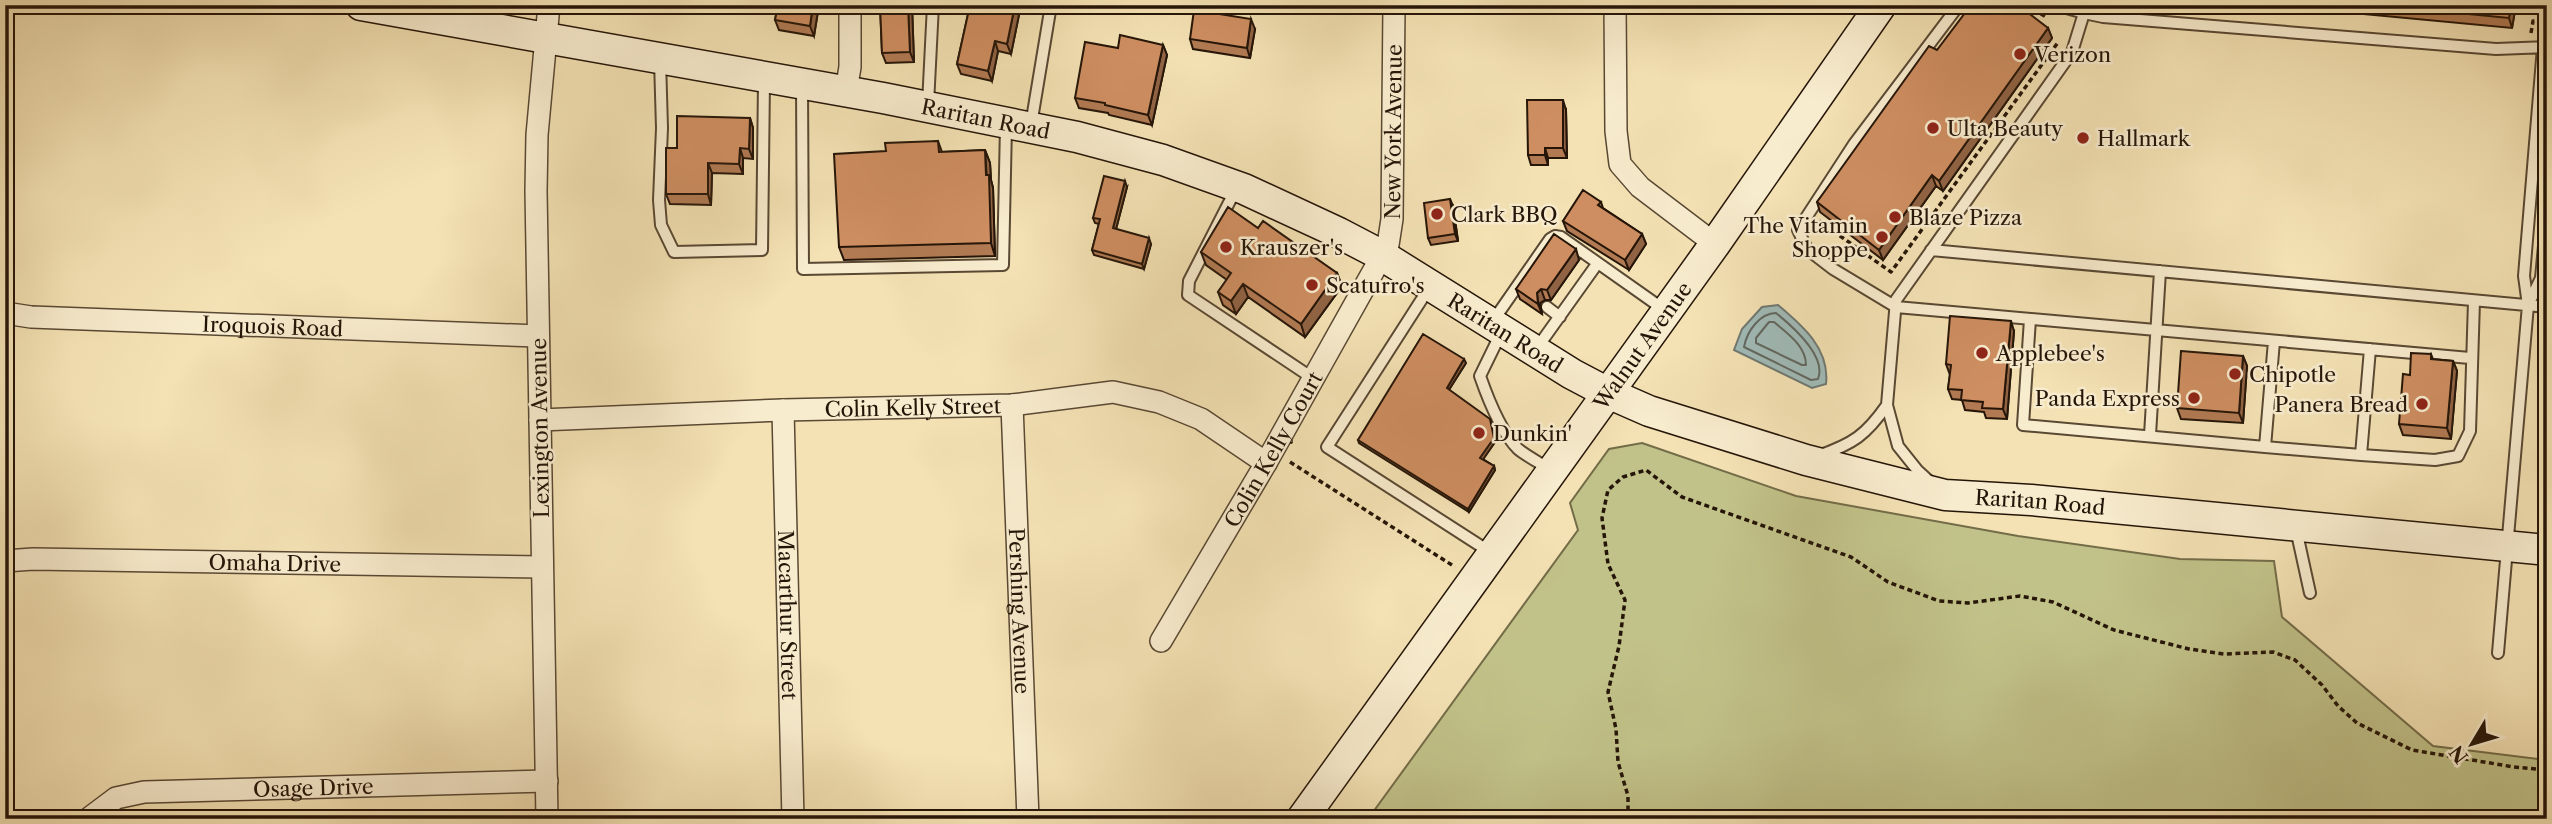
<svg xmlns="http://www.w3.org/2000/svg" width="2552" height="824" viewBox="0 0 2552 824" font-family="'Libre Caslon Text',serif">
  <rect width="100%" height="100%" fill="#f4e2b4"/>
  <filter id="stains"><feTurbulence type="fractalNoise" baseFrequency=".00286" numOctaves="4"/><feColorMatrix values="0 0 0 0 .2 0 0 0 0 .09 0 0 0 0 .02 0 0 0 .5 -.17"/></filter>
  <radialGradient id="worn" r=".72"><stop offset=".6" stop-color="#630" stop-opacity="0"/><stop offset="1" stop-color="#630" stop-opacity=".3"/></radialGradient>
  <path fill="#c1c289" stroke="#736c48" stroke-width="2" d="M1642 443 1796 496 2018 536 2180 559 2274 561 2282 617 2433 746 2547 760V819H1368L1578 530 1570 503 1609 449Z"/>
  <path fill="#a0bbb8" stroke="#6f7972" stroke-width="2" d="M1778 305C1803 326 1830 349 1826 384L1812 388 1734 350 1742 329 1762 307Z"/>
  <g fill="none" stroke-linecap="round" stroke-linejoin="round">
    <path stroke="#626860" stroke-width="2" d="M1776 313C1792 326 1827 356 1818 379L1811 380 1744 347C1747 331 1760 313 1776 313Z
      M1769 322H1774C1788 334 1806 346 1806 365H1802L1756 343V338Z"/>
    <g stroke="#594833" stroke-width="14">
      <path id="lane" d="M1959 5 1854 144 1798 230 1807 249 1833 269 1896 307 2470 358
        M2056 5 2084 13 2085 5
        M660 60 662 128 659 200 661 225 674 252 762 250 764 81
        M802 85 803 269 1003 265 1006 126
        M928 104 933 5
        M1031 125 1051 5
        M1237 187 1189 281 1188 295 1314 379
        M1931 250 2547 307
        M1429 288 1327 447 1490 552
        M2528 305 2541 278 2547 213
        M1547 307 1560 317
        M2030 319 2023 425 2265 447
        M1493 321 1550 239 1555 236 1561 237 1666 311
        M1501 333 1480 376C1488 399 1501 432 1518 449 1528 457 1540 463 1551 470
        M2274 341 2265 447 2361 455 2370 349
        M1537 348 1597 264
        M2150 435 2160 271
        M2361 455 2435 460 2458 456 2470 431 2474 301
        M1818 456C1853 444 1866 435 1887 405
        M1930 482 1918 471 1898 446 1887 405 1896 300 2072 52 2084 13 2103 17 2496 49 2547 47
        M2296 529 2310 593
        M2498 653 2528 305 2524 276 2543 47"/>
    </g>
    <g stroke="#594833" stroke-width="24">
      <g id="street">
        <path d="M1615 5 1616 131 1620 164 1640 187 1715 244"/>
        <path d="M846 91 850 67V5"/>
        <path id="s1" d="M5 313 31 317 538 336"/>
        <path id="s2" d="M1012 405 1028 819"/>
        <path id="s3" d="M783 410 793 819"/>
        <path id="s4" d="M540 420 783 410 1012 405 1113 392 1159 402 1201 419 1266 463"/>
        <path id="s5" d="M5 561 33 559 542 567"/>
        <path id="s6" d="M1161 641 1266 463 1388 245 1392 219 1394 5"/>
        <path id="s7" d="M88 819 116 798 144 792 547 781"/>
        <path d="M547 819 536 191 537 135 549 5"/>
      </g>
    </g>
    <g stroke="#251508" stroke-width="33">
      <g id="secondary">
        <path id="s8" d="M361 5 883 98 1077 137 1163 160 1244 189 1339 233 1383 256 1572 374 1608 393 1649 411 1806 460 1945 495 2031 500 2547 550"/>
        <path id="s9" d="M1302 819 1715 244 1881 5"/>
      </g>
    </g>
    <path stroke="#251508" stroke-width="3.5" stroke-dasharray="5 3.5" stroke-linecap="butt" d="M2026 5 2048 18
      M2531 33 2533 21 2547 22
      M1819 221 1891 272 2059 41
      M1290 462 1455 567
      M1628 819V796L1618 762 1616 729 1608 692 1619 646 1625 600 1608 564 1602 518 1608 490 1623 477 1646 470 1682 497 1851 557 1888 582 1939 601 1968 603 2020 596 2053 602 2114 630 2189 649 2224 654 2273 652 2295 660 2322 685 2338 706 2357 723 2412 750 2514 767 2547 770"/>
    <use href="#lane" stroke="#f8ecce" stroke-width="10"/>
    <use href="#street" stroke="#f8ecce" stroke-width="21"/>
    <use href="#secondary" stroke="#f8ecce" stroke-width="30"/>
  </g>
  <path fill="#b17a53" stroke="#251508" stroke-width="2" d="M778 5H819L814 36 779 30 775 20Z
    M880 5H912L914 62 886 63 882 53Z
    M970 5H1021L1011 54 998 51 992 81 961 74 957 64Z
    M2268 5H2516L2512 28Z
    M2516 5H2547V8Z
    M2048 28 2052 38 1943 191 1936 186 1883 260 1820 212 1817 202 1937 50Z
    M1255 29 1250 58 1193 49 1190 39Z
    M1163 45 1167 55 1152 125 1109 115 1108 113 1079 108 1075 98 1118 48Z
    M1566 110 1567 158H1548V165H1531L1528 155Z
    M750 118 753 128V159L743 158V174L712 173 711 205 670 204 666 194 677 148Z
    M938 141 942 152 985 150 990 163 991 180 993 188 995 256 844 260 839 247 886 151Z
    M1127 187 1116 229 1151 244 1144 269 1094 255 1092 250 1099 224 1095 223 1093 218Z
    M1601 202 1603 208 1642 234 1646 244 1629 270 1567 231 1563 221Z
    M1453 206 1458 241 1431 245 1428 238Z
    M1258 228 1337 273 1342 286 1305 337 1248 297 1236 314 1223 305 1218 292 1227 280 1206 265 1201 252Z
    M1579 260 1551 300H1545L1540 303 1542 314 1520 299 1516 289Z
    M2014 331 2007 419 1986 418 1984 412 1965 410 1962 400 1952 399 1948 389 1950 375 1946 364Z
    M2431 354 2433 359 2453 361 2457 371 2451 439 2403 435 2399 424Z
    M2243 356 2247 366 2243 423 2181 419 2177 408Z
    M1466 363 1449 390 1495 442 1483 459 1494 466 1495 470 1469 512 1359 443 1358 440Z"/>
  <path fill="#906344" stroke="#251508" stroke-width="2" d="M813 5H819L814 36 810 26Z
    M908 5H912L914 62 910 52Z
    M1015 5H1021L1011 54 1007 44Z
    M2511 5H2516L2512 28 2509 18Z
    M1251 19 1255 29 1250 58 1247 48Z
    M2048 28 2052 38 1943 191 1939 181Z
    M995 41 998 51 992 81 988 71Z
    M1163 45 1167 55 1152 125 1148 115Z
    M1563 100 1566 110 1567 158 1563 148Z
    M750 118 753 128V159L749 149Z
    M740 148 743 158V174L739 164Z
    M1545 148 1548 158V165L1545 155Z
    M985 150 990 163 991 180 993 188 995 256 991 243Z
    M708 163 712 173 711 205 708 194Z
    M1932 175 1936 186 1883 260 1879 250Z
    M1125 181 1127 187 1115 233 1113 228Z
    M1450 199 1453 206 1458 241 1455 234Z
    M1642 234 1646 244 1629 270 1625 260Z
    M1149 238 1151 244 1144 269 1142 264Z
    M1576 249 1579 260 1551 300 1547 290Z
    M1337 273 1342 286 1305 337 1301 324Z
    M1243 284 1248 297 1236 314 1231 301Z
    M1541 289 1545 300 1540 303 1542 314 1538 304 1537 293Z
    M2011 321 2014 331 2007 419 2003 409Z
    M2243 356 2247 366 2243 423 2239 413Z
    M1464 359 1466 363 1448 391 1447 388Z
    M2453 361 2457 371 2451 439 2447 428Z
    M1491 423 1495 442 1482 461 1480 458Z
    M1494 466 1495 470 1469 512 1468 509Z"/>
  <path fill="#ce8e61" stroke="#251508" stroke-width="2" d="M778 5H813L810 26 775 20Z
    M880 5H908L910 52 882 53Z
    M970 5H1015L1007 44 995 41 988 71 957 64Z
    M1971 5H2018L2048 28 1939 181 1932 175 1879 250 1817 202 1929 46 1937 50Z
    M2374 5H2511L2509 18Z
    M1194 10 1251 19 1247 48 1190 39Z
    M1120 35 1163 45 1148 115 1105 105V103L1075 98 1085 42 1118 48Z
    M1527 100H1563V148H1545V155H1528Z
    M677 116 750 118 749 149 740 148 739 164 708 163V194H666V148H677Z
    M938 141 939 152 985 150 986 175H989L991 243 839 247 834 154 886 151 885 143Z
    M1104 176 1125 181 1113 228 1149 238 1142 264 1092 250 1100 219 1093 218Z
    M1583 190 1601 202 1598 205 1642 234 1625 260 1563 221Z
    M1450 199 1455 234 1428 238 1424 203Z
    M1228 207 1258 228 1263 221 1337 273 1301 324 1243 284 1231 301 1218 292 1231 273 1201 252Z
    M1554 234 1576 249 1547 290 1541 289 1537 293 1538 304 1516 289Z
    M1950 316 2011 321 2003 409 1982 408 1983 402 1961 400 1962 390 1948 389 1951 365 1946 364Z
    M1423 334 1464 359 1447 388 1490 419 1494 438 1480 458 1494 466 1468 509 1358 440Z
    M2181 351 2243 356 2239 413 2177 408Z
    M2411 353 2431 354V359L2453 361 2447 428 2399 424 2403 374 2410 375Z"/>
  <g fill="#8f2418" stroke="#f8ecce" stroke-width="2.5">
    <circle cx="2020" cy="54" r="7"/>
    <circle cx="1933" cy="128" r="7"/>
    <circle cx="2083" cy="138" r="7"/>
    <circle cx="1437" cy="214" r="7"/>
    <circle cx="1895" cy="217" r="7"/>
    <circle cx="1882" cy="237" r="7"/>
    <circle cx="1226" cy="247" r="7"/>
    <circle cx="1312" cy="285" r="7"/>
    <circle cx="1982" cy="353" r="7"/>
    <circle cx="2235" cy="374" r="7"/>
    <circle cx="2194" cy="398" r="7"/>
    <circle cx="2422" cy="404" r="7"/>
    <circle cx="1479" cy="433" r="7"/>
  </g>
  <g text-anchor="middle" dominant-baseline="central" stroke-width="5" stroke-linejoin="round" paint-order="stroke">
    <g font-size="21" fill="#251508" stroke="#f8ecce" text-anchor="start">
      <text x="2034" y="54">Verizon</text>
      <text x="1947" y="128">Ulta Beauty</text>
      <text x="2097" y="138">Hallmark</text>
      <text x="1451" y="214">Clark BBQ</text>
      <text x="1909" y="217">Blaze Pizza</text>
      <text x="1868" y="225" text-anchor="end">The Vitamin<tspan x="1868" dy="24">Shoppe</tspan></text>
      <text x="1240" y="247">Krauszer's</text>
      <text x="1326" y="285">Scaturro's</text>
      <text x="1996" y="353">Applebee's</text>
      <text x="2249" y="374">Chipotle</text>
      <text x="2180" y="398" text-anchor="end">Panda Express</text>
      <text x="2408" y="404" text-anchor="end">Panera Bread</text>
      <text x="1493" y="433">Dunkin'</text>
    </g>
    <g font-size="21" fill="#251508" stroke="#f8ecce">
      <text stroke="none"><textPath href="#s8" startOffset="635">Raritan Road</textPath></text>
      <text stroke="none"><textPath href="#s6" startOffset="570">New York Avenue</textPath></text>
      <text stroke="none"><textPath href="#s1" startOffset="268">Iroquois Road</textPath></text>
      <text stroke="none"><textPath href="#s8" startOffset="1202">Raritan Road</textPath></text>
      <text stroke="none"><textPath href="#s9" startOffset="583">Walnut Avenue</textPath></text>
      <text stroke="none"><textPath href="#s4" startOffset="373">Colin Kelly Street</textPath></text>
      <text transform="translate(540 428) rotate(-91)">Lexington Avenue</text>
      <text stroke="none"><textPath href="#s6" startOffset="222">Colin Kelly Court</textPath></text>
      <text stroke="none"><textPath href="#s8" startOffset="1769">Raritan Road</textPath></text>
      <text stroke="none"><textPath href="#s5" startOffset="270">Omaha Drive</textPath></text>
      <text stroke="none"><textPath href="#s2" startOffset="206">Pershing Avenue</textPath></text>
      <text stroke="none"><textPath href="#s3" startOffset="205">Macarthur Street</textPath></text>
      <text stroke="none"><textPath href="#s7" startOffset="233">Osage Drive</textPath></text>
    </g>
  </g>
  <rect width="2552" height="824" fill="none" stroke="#f4e2b4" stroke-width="28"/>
  <rect x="7" y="7" width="2538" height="810" fill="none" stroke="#251508" stroke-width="3.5"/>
  <rect x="14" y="14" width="2524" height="796" fill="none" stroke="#251508" stroke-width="2"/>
  <g transform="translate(2472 744) rotate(232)" stroke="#f8ecce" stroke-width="5" paint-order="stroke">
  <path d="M0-5L12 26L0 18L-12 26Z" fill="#251508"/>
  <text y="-10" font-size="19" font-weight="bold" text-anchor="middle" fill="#251508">N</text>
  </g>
  <rect width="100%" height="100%" filter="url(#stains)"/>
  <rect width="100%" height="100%" fill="url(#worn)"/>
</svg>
